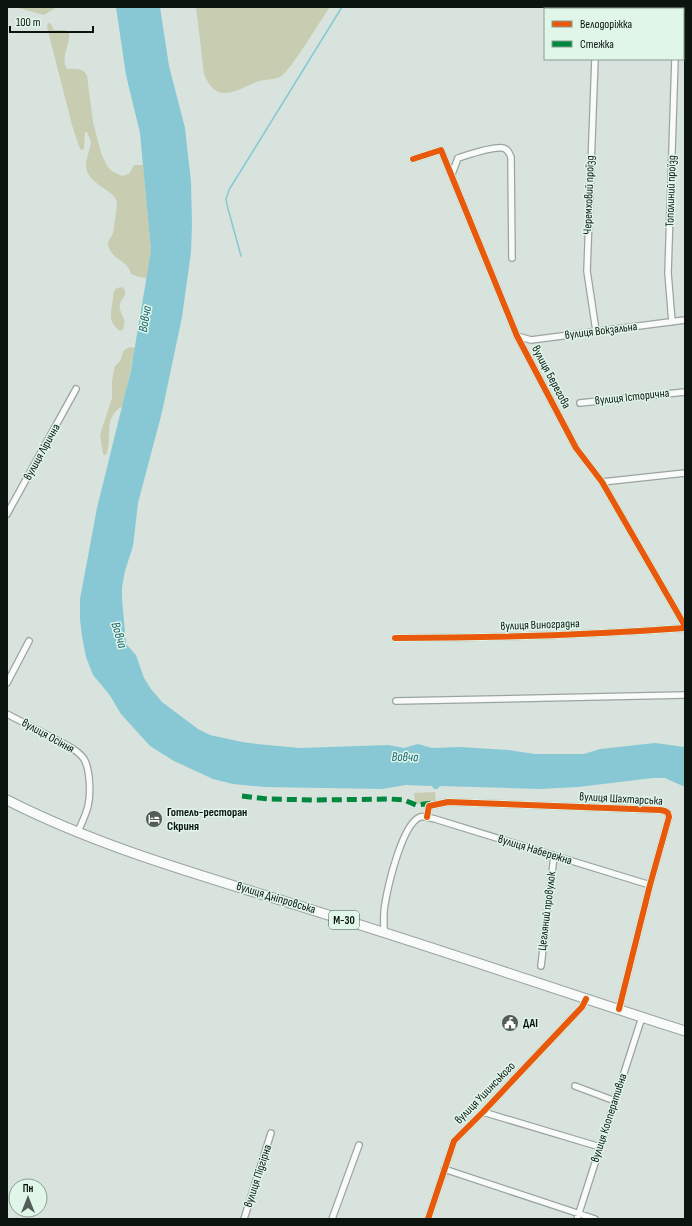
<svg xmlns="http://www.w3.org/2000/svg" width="692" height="1226" viewBox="0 0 692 1226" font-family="'Sofia Sans Condensed',sans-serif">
  <rect width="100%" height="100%" fill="#d7e3dc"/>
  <path fill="#c8ccb1" d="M15 7H57L44 15Z
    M196 7H330C321 19 290 72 280 77 274 80 265 79 259 81 235 90 217 106 204 74Z
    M48 23 51 24 54 30H65L69 33C70 46 60 57 67 69 75 69 83 67 87 76L93 122 101 153 107 166 112 171 122 176 129 174 134 165H143L151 251 147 278 139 277 131 274C129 262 115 260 110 250 105 241 111 239 113 233 114 229 117 205 117 202 114 189 87 185 86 166 86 158 90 150 91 142L87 132H85L84 149 81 150 79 146 72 125 47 27Z
    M122 287 125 290C126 299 122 297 120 304 118 310 123 314 124 320 125 323 124 326 123 329L120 331C106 321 112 311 113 298 113 292 114 288 122 287Z
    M130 347 135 348 123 406C101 418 114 437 106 455L103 454 100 435 112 398V380L115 366 120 361 124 350Z
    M435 792 436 802 415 804 414 793Z"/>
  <path fill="#88c8d4" d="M116 7H160L169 66 185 128 191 182 192 224 191 252 182 317 162 412 138 503 133 546 125 571 122 587V598L126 644 136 655 144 678 151 689 162 702 198 729 210 735 242 742 257 744 300 748 388 745 404 748 418 744 432 748 460 747 508 750 535 754H584L600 749 655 743 685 747V787L665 778H653L578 787 539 789 440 786 437 789H434L432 786 406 785 382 789 265 787 233 784 213 779 174 761 150 746 121 714 109 694 93 675 86 657 82 636 80 619V599L97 508 131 370 151 251 140 133 126 75Z"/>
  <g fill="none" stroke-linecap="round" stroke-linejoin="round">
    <path stroke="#88c8d4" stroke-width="1.5" d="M241 256 227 205 226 199 229 190 342 7"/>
    <g stroke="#9ba49f" stroke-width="8">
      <path id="minor" d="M683 39 685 38
        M595 59 587 271 596 331
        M413 159 441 150 517 336 576 448 602 482 685 626
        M452 174 458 158C468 155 493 146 503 148 508 149 509 153 511 157L512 258
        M672 322 668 273 675 59
        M517 336 531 340 685 320
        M580 403 685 392
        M602 482 685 473
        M7 514 76 389
        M395 638C492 638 588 635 685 628
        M7 683 29 641
        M396 701 685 695
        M7 714 70 747C75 750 80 753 84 759 90 769 91 794 88 806 86 815 81 824 78 832
        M427 817 429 806 448 802 660 810 665 811 668 813 669 817 650 885 619 1009
        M384 932C384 923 383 913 385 904 388 886 402 824 420 817 425 816 431 818 435 819L650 885
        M541 966 554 856
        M575 1086 615 1101
        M483 1112 600 1147
        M444 1169 595 1219
        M244 1219 271 1133
        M332 1219 359 1145
        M428 1219 454 1141 483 1112 582 1007 586 999
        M577 1219 642 1017"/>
    </g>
    <g stroke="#9ba49f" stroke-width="11">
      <path id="trunk" d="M7 800C107 851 218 880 325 914 446 951 565 993 685 1031"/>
    </g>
    <use href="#minor" stroke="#f9fbfa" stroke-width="5.5"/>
    <use href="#trunk" stroke="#f9fbfa" stroke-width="9"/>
    <path stroke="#00873e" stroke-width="5" stroke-dasharray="10 5" stroke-linecap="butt" d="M242 796 268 799 316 800 390 799 404 800 416 805 432 803"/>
    <g stroke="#dff6e8" stroke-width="8">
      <path id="cycleway" d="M413 159 441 150 517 336 576 448 602 482 685 626
        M395 638C492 638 588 635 685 628
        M427 817 429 806 448 802 660 810 665 811 668 813 669 817 650 885 619 1009
        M428 1219 454 1141 483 1112 582 1007 586 999"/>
    </g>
    <use href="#cycleway" stroke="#e8590c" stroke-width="6"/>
  </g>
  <defs>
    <g id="hotel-disc" transform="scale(0.9)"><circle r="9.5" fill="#535c57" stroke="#dff6e8"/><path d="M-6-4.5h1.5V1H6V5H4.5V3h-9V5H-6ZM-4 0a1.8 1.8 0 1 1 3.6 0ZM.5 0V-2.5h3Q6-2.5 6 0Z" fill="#fff"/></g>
    <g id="civic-disc" transform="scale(0.9)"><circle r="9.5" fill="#535c57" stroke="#dff6e8"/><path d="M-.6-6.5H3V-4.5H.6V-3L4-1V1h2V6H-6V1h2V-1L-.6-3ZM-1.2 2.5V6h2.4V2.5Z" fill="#fff"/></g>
  </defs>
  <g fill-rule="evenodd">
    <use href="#hotel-disc" x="154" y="819"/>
    <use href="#civic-disc" x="510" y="1023"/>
  </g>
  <g text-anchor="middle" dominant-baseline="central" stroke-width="3" stroke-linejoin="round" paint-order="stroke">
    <rect fill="#dff6e8" stroke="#4b5851" stroke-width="1" x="329" y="911" width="30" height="18" rx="3"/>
    <g font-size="11" font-weight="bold" fill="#0c1410">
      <text x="344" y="920">М-30</text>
    </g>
    <g font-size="12" fill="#0c1410" stroke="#dff6e8">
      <text transform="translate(671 191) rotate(-88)">Тополиний проїзд</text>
      <text transform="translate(589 195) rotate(-88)">Черемховий проїзд</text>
      <text transform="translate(601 331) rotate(-7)">вулиця Вокзальна</text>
      <text transform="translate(551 377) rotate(62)">вулиця Берегова</text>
      <text transform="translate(632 397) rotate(-6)">вулиця Історична</text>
      <text transform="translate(42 452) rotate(-61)">вулиця Лірична</text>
      <text transform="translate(540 625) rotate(-2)">вулиця Виноградна</text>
      <text transform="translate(48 736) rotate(29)">вулиця Осіння</text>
      <text transform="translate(621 799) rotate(3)">вулиця Шахтарська</text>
      <text transform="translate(535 850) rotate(17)">вулиця Набережна</text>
      <text transform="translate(276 898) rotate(17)">вулиця Дніпровська</text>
      <text transform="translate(547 911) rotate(-83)">Цегляний провулок</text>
      <text transform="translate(485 1093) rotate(-46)">вулиця Ушинського</text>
      <text transform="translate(609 1118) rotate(-72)">вулиця Кооперативна</text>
      <text transform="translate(258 1176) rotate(-72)">вулиця Підгірна</text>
    </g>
    <g font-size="12" font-weight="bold" fill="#0c1410" stroke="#dff6e8" text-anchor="start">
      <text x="167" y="812">Готель-ресторан<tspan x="167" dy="14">Скриня</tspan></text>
      <text x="523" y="1023">ДАІ</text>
    </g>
    <g font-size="13" font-style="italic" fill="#1a616f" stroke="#dff6e8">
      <text transform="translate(145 319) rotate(-80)">Вовча</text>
      <text transform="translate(119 635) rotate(73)">Вовча</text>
      <text transform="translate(405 757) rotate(1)">Вовча</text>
    </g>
  </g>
  <rect width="692" height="1226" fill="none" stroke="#0c1410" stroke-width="16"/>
  <rect x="544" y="8" width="140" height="52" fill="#dff6e8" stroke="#8b9c92"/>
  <rect x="552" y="21" width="20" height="6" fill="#e8590c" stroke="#8b9c92"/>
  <text x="580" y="28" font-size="12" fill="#0c1410">Велодоріжка</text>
  <rect x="552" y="41" width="20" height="6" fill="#00873e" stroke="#8b9c92"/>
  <text x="580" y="48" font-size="12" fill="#0c1410">Стежка</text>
  <g transform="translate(28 1198)"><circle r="19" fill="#dff6e8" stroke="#8b9c92"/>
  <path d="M0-3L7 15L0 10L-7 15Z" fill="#535c57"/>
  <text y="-6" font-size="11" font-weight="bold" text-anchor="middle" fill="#0c1410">Пн</text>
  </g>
  <path d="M10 26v6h83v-6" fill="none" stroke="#0c1410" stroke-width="2"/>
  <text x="16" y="26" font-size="12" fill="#0c1410" stroke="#dff6e8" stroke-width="3" paint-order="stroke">100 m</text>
</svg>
